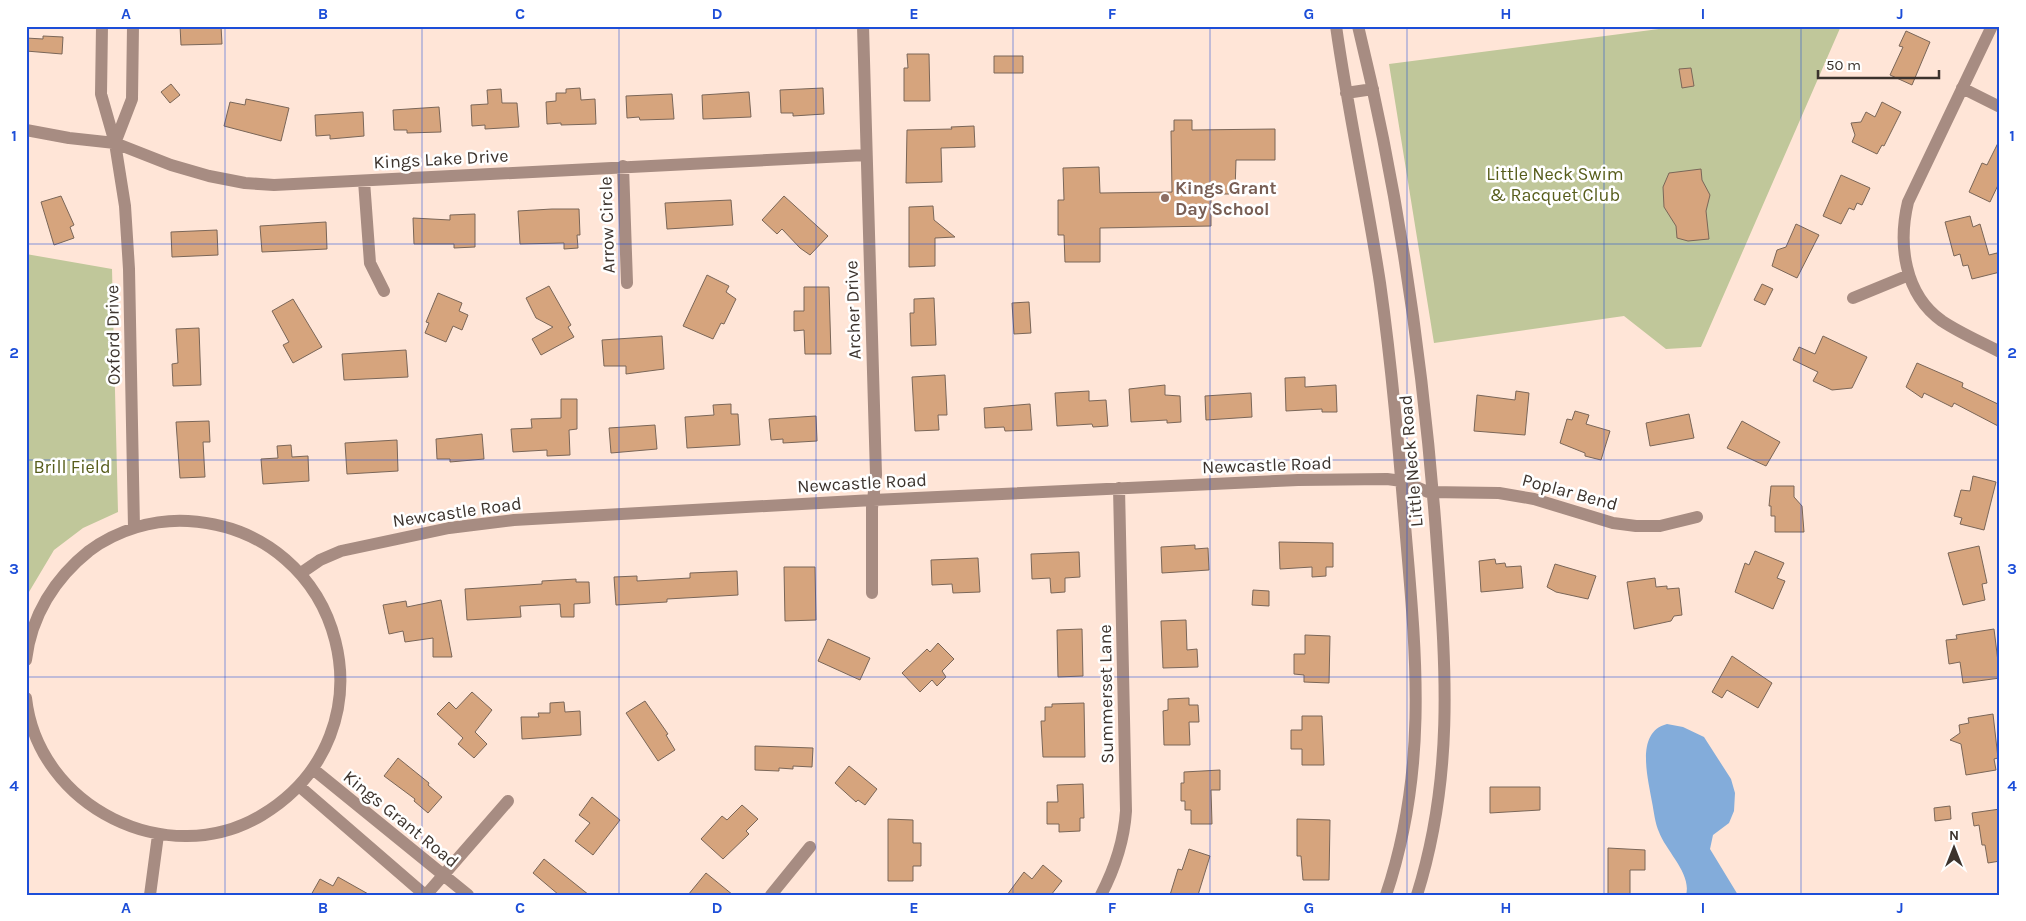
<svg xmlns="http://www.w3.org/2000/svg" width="2026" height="921" viewBox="0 0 2026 921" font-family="Karla,sans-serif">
  <rect width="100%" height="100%" fill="#ffe5d7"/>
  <path fill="#c0c79a" d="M1682 26H1841L1701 347 1666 349 1624 316 1434 343 1389 64Z
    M26 254 112 269 118 512 83 528 54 550 26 597Z"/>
  <path fill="#83acda" d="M1667 724 1683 727 1704 737 1731 779 1735 793 1734 811 1729 823 1713 835 1710 849 1738 895H1686C1692 874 1666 851 1659 832 1655 823 1654 812 1652 802 1648 778 1635 732 1667 724Z"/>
  <path fill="#d6a47d" stroke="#7a6658" d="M180 26H221L222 44 181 45Z
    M1906 31 1930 42 1912 85 1890 75 1903 47 1899 46Z
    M43 36 63 37 62 54 26 51V38L43 39Z
    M907 54H929L930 101H904V68H908Z
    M994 56H1023V73H994Z
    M1691 68 1694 86 1682 88 1679 69Z
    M171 84 180 95 170 103 161 92Z
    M580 88 581 100 595 99 596 124 561 125V123L547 124 546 102 556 101V93H566V89Z
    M823 88 824 114 793 116V113H781L780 90Z
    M501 89 502 103H517L519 127 485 129V125L472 126 471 105 488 104 487 90Z
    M749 92 751 117 703 119 702 95Z
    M672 94 674 119 640 120 639 117 627 118 626 96Z
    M246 99 289 108 281 141 224 126 230 102 245 105Z
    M1882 102 1901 112 1884 146 1882 145 1877 154 1852 142 1855 135 1851 123 1861 122 1866 112 1875 117Z
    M439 107 441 132 407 133V130H394L393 110Z
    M363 112 364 136 330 139V135L316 136 315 115Z
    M1174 120H1192V130L1275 129V160H1236L1235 191H1228L1229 194H1211V226L1100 228V262H1065L1064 235H1058V200H1064L1063 168 1099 167 1100 193 1172 192 1171 131H1174Z
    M974 126 975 147 941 148 942 182 906 183 907 130 952 129 951 127Z
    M2000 139V181L1990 202 1969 192 1982 163 1987 165Z
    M1701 169 1702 180 1710 195 1706 211 1709 239 1688 241 1677 238 1676 226 1664 207 1663 187 1669 173Z
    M1841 175 1870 188 1862 205 1857 203 1854 210 1849 208 1841 224 1823 216Z
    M61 196 74 225 70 227 74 238 54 245 41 202Z
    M784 196 828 236 810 255 800 248 782 229 777 234 762 220Z
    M731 200 733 225 667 229 665 203Z
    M933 206 934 220 955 237 935 238V266L909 267V207Z
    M552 209H579L580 235H577L578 248 564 249V243L520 244 518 211Z
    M475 214V247L454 248V244H414L413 218 450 220V215Z
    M1970 216 1973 227 1980 224 1989 255 1997 253 2000 263V272L1972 279 1968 265 1963 266 1960 254 1954 256 1945 222Z
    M326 222 327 249 262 252 260 226Z
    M1796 224 1819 235 1797 278 1772 266 1777 250 1786 247Z
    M217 230 218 255 172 257 171 232Z
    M707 275 729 286 726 292 736 299 724 324 721 323 713 339 683 326Z
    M1762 284 1773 289 1765 305 1754 300Z
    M549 286 571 325 568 327 574 337 541 355 532 339 553 327 536 318 526 298Z
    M804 287H829L831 354H805L804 330 794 331V311H804Z
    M438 293 462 303 459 311 468 315 462 330 453 326 446 342 425 333 429 323 426 322Z
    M934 298 936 345 911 346 910 313H914V299Z
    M293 299 322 347 293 363 283 345 289 342 272 311Z
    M1029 302 1031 333 1014 334 1012 303Z
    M199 328 201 385 173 386 172 364 178 363 176 329Z
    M662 336 664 369 626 374V366H604L602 340Z
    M1823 336 1867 357 1852 388 1832 390 1813 381 1818 372 1793 360 1799 347 1815 354Z
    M406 350 408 377 344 380 342 354Z
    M1917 363 1963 383 1962 387 2000 405V427L1954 403 1952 407 1924 393 1922 398 1906 387Z
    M945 375 947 415H938L939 430 915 431 912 377Z
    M1305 377V387L1336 385 1337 412H1322V409L1286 411 1285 378Z
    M1165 385V395L1180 396 1181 422 1167 423V420L1131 422 1129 389Z
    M1089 391V401L1106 400 1108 426 1093 427 1092 424 1057 426 1055 393Z
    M1516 391 1529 393 1525 435 1474 431 1477 395 1515 400Z
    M1251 393 1252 417 1206 420 1205 396Z
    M561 399H577V429L569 430 570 455 547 456V450L513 452 511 429 532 428 531 419 561 418Z
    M731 404V414H738L740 445 687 448 685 417 714 415 713 405Z
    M1030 404 1032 430 1005 431 1004 427 985 428 984 408Z
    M1575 411 1589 415 1586 424 1610 431 1601 460 1585 456V453L1560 443 1567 419 1572 420Z
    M1689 414 1694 438 1650 446 1646 423Z
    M816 416 817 441 783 443V439L771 440 769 419Z
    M209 421 210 442H203L205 477 180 478 176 422Z
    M1742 421 1780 442 1766 466 1727 448Z
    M655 425 657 449 611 453 609 428Z
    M482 434 484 459 450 462V459H437L436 439Z
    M397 440 398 471 347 474 345 443Z
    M291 445 292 457 308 456 309 481 263 484 261 459 278 458 277 446Z
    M1973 476 1996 482 1984 530 1960 524 1962 518 1954 516 1961 490 1970 491Z
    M1771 486H1794V497L1802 506 1804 532H1775V516H1771V506H1769Z
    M1279 542 1333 543V567H1326V576L1312 577V567L1280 569Z
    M1195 545V549L1208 548 1209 570 1162 573 1161 547Z
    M1979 546 1987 583 1982 584 1985 600 1963 605 1948 553Z
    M1755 551 1784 563 1777 578 1785 581 1773 609 1735 592 1745 563 1749 565Z
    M1079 552 1080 577 1065 578V592L1051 593 1050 578 1032 579 1031 554Z
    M978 558 980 592 953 593 952 584 932 585 931 560Z
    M1495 559 1496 564 1505 563 1506 567 1521 566 1523 588 1481 592 1479 561Z
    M1555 564 1596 576 1588 599 1556 592 1547 587Z
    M784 567H815L816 620 785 621Z
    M737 571 738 595 667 599V602L616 605 614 577 637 576V581L690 578V573Z
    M1655 578 1656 587 1667 586V589L1679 588 1682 615 1674 616 1671 621 1634 629 1627 582Z
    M576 579V582H589L590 603 574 604V617H561L560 604 520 606 521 617 467 620 465 589 542 584V581Z
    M1253 590 1269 591V606L1252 605Z
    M441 600 452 657H433V638L405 642 403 631 389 634 383 605 406 601 407 607Z
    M1186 620 1187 650 1197 649 1198 667 1163 668 1161 621Z
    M1082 629 1083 676 1058 677 1057 630Z
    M1994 629 2000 678 1963 683 1960 662 1949 664 1946 640 1957 639 1956 635Z
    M1305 635 1330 636 1329 683 1304 682V675L1294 674V654H1305Z
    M828 639 870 658 860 680 818 661Z
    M938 643 954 659 942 671 946 677 937 686 932 680 920 692 902 673 927 649 930 652Z
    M1732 656 1772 683 1758 708 1727 690 1722 698 1712 692Z
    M472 692 492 710 475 732 487 744 474 758 458 744 463 738 437 714 449 702 456 709Z
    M1189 698V705H1198L1199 722H1189L1190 745H1164L1163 711 1168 710V699Z
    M645 701 668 734 666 735 675 750 658 761 626 713Z
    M564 702 565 712 580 711 581 735 522 739 521 717H539L538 713H550V703Z
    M1084 703 1085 757H1043L1041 721H1045V707H1052V704Z
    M1993 714 1998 758 1994 759 1996 770 1966 775 1961 744 1950 740 1960 733 1959 725 1969 723 1968 718Z
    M1302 716H1322L1324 765H1302V749H1291V730H1302Z
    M755 746 813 748 812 767 793 766V769L779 768V771L755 770Z
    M398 758 429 783 428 785 442 797 428 813 414 801 415 799 384 776Z
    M849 766 877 789 865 805 858 800 856 802 835 783Z
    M1220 770V790H1211L1212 824H1191V810H1185V801H1181V783H1184V772Z
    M1083 784 1084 818H1080V831L1059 832V824H1047V802H1058L1057 785Z
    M1490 787H1540V810L1490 813Z
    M592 797 620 820 593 855 575 841 590 823 579 815Z
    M742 805 758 819 746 831 749 834 723 859 701 839 722 816 727 820Z
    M1950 806 1951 819 1935 821 1934 808Z
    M2000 809V861L1988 863 1985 845H1982L1979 825 1974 826 1972 813Z
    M888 819 913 820V843H921V866H913V881H888Z
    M1297 819 1330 820 1329 880H1303L1301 856H1297Z
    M1608 848 1645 850V870H1630V895H1608Z
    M1189 849 1210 856 1198 895H1170L1178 869 1182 870Z
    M544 859 589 895H559L533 873Z
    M1043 865 1062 881 1051 895H1007L1024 872 1032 879Z
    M706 873 733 895H688Z
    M338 877 370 895H311L320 879 333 886Z"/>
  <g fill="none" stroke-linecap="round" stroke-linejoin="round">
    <path stroke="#a78c82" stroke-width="12" d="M102 26 101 94 115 143 125 206 129 269 134 528
      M863 26 876 475 872 508V593
      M1336 26C1348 112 1367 197 1380 283 1392 367 1399 452 1406 537 1417 662 1427 773 1386 895
      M1358 26C1399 193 1423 361 1436 532 1445 659 1456 770 1417 895
      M1992 26 1908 202C1898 244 1904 294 1942 321 1960 333 1981 342 2000 352
      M1962 88 2000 107
      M1346 93 1373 89
      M26 130 69 138 115 143 171 165 209 176 245 183 274 185 866 155
      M115 143 132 99 133 26
      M623 166 627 283
      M364 181 370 263 384 291
      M1853 298 1909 275
      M301 573 320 560 341 551 449 528 514 520 873 500 1298 480 1387 479 1402 481 1428 492 1499 493 1534 499 1613 523 1636 526H1660L1697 517
      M26 660C31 616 55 578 89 551 117 530 154 519 188 521 346 530 398 733 262 815 168 872 38 807 26 698
      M313 769 468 895
      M299 786 425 895
      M150 895 158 835
      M426 895 508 801
      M771 895 810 847
      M1101 895C1115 868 1124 842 1126 811L1119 488"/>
  </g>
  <path fill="none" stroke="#1d4ed8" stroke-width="1" stroke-opacity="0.55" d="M225 26V895M422 26V895M619 26V895M816 26V895M1013 26V895M1210 26V895M1407 26V895M1604 26V895M1801 26V895M26 244H2000M26 460H2000M26 677H2000"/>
  <circle fill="#8d6e63" stroke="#fff" stroke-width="2" cx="1165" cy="198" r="5"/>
  <g text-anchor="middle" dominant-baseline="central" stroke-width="5" stroke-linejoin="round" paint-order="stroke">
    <g font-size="18" fill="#3c332d" stroke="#fff">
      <text transform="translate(441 159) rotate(-3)">Kings Lake Drive</text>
      <text transform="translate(607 225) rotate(-92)">Arrow Circle</text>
      <text transform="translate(853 310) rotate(-92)">Archer Drive</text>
      <text transform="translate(113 335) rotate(-91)">Oxford Drive</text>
      <text transform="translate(1411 461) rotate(-95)">Little Neck Road</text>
      <text transform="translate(1267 465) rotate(-2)">Newcastle Road</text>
      <text transform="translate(862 483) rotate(-3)">Newcastle Road</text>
      <text transform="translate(1570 492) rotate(15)">Poplar Bend</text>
      <text transform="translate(457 512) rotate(-8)">Newcastle Road</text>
      <text transform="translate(1106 694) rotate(-91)">Summerset Lane</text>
      <text transform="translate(401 819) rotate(39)">Kings Grant Road</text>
    </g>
    <g font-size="18" fill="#575d1b" stroke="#fff">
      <text x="1555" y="174">Little Neck Swim<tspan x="1555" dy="21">&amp; Racquet Club</tspan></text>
      <text x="72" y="467">Brill Field</text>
    </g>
    <g font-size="18" font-weight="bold" fill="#785e54" stroke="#fff" text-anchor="start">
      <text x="1175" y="188">Kings Grant<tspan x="1175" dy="21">Day School</tspan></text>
    </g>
  </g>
  <rect width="2026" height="921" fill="none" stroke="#ffffff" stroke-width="55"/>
  <g transform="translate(1954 848)" stroke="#ffffff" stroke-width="4" paint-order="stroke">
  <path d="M0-4L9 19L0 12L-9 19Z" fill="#3c332d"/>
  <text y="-8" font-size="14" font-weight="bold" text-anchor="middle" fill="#3c332d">N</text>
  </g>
  <path d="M1818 70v8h121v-8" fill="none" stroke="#3c332d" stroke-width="2.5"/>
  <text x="1826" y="70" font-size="15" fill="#3c332d" stroke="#ffffff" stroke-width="4" paint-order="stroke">50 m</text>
  <rect x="28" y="28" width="1970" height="866" fill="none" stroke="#1d4ed8" stroke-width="2"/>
  <g font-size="16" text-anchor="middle" font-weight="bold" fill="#1d4ed8">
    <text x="126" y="19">A</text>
    <text x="323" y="19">B</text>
    <text x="520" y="19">C</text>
    <text x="717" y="19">D</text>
    <text x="914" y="19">E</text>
    <text x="1112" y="19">F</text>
    <text x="1309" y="19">G</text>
    <text x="1506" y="19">H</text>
    <text x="1703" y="19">I</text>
    <text x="1900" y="19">J</text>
    <text x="14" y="141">1</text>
    <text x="2012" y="141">1</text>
    <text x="14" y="358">2</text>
    <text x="2012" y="358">2</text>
    <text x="14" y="574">3</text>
    <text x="2012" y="574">3</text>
    <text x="14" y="791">4</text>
    <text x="2012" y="791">4</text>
    <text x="126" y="913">A</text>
    <text x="323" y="913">B</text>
    <text x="520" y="913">C</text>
    <text x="717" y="913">D</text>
    <text x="914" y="913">E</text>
    <text x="1112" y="913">F</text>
    <text x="1309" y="913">G</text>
    <text x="1506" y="913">H</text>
    <text x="1703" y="913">I</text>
    <text x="1900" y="913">J</text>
  </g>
</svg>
